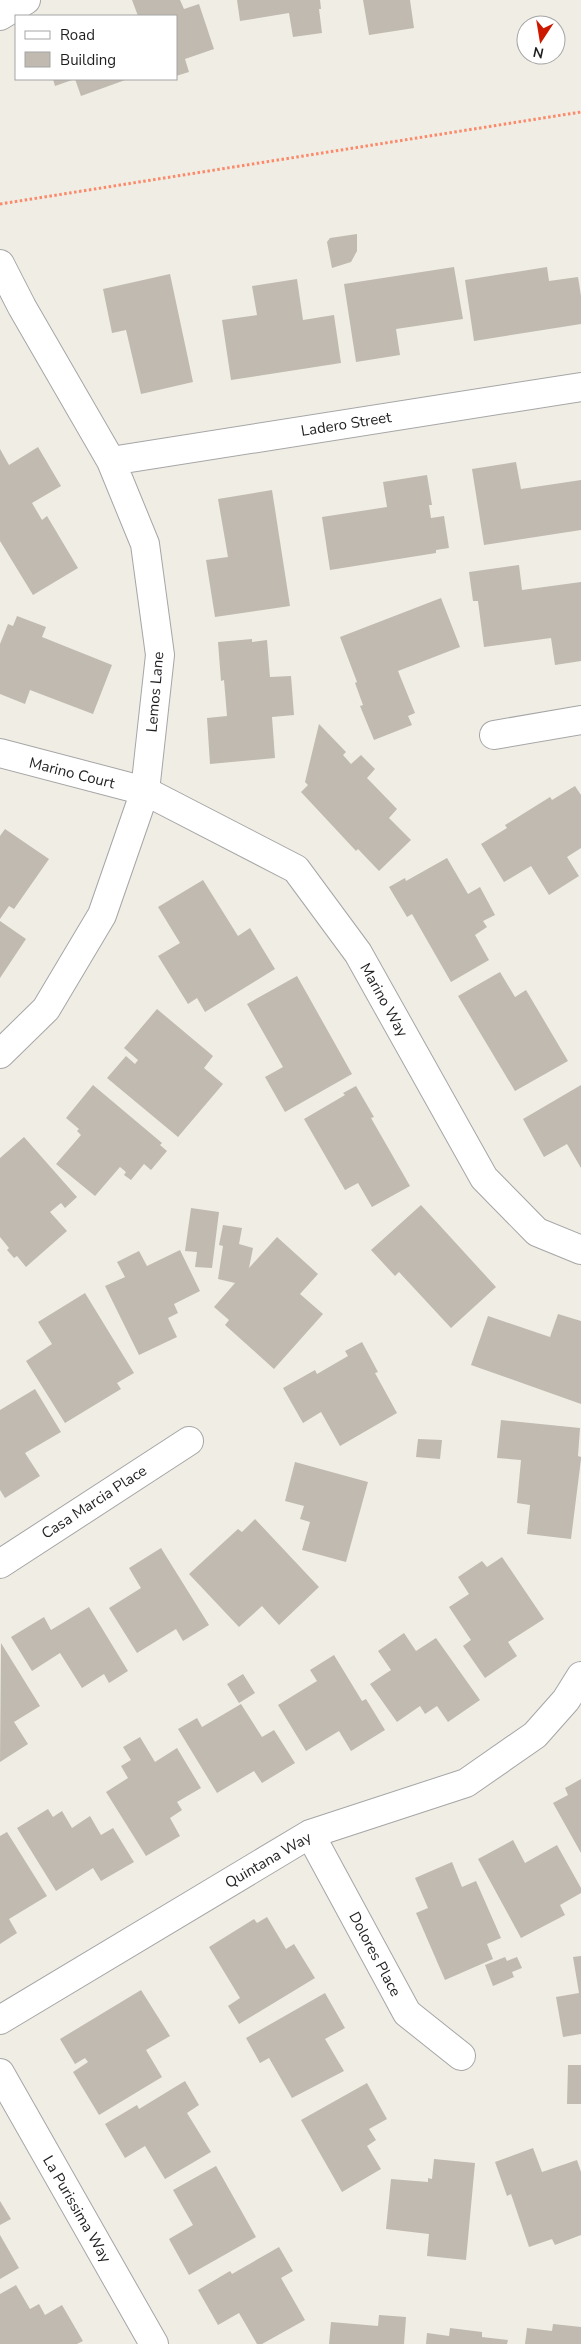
<svg xmlns="http://www.w3.org/2000/svg" width="581" height="2344" viewBox="0 0 581 2344" font-family="'Nunito Sans',sans-serif">
  <rect width="100%" height="100%" fill="#f0ede5"/>
  <path fill="#c0bab1" d="M132 0H180L184 9 199 4 214 49 185 59 189 72 176 76V16H138Z
    M237 0H320L321 9H319L322 33 293 37 289 13 240 21Z
    M363 0H410L414 28 369 35Z
    M53 79H128L81 96 75 79 55 86Z
    M357 234V251L351 262 332 268 327 242 330 238Z
    M454 267 463 319 396 329 400 355 356 362 344 284Z
    M547 267 549 281 578 277 581 296V324L474 341 465 280Z
    M170 274 193 382 141 394 126 330 112 333 103 289Z
    M297 279 303 320 334 315 341 363 231 380 222 320 257 315 252 286Z
    M38 447 61 486 32 503 42 520 47 516 78 568 33 595 0 541V449L9 465Z
    M516 462 521 489 581 480V530L484 545 472 469Z
    M427 475 432 505H429L431 518 444 516 449 548 436 550V553L330 570 322 517 387 507 383 482Z
    M272 490 290 606 215 617 206 560 228 557 218 499Z
    M519 565 522 590 581 582V661L555 665 551 638 484 647 478 601H473L469 572Z
    M441 598 460 647 398 671 415 713 408 716 412 725 374 740 360 706 363 705 355 683 357 682 340 637Z
    M17 616 46 627 42 637 112 665 93 714 30 690 25 704 0 694V644L8 624 13 626Z
    M252 639V642L267 640 270 677 291 676 294 715 272 717 275 758 210 764 207 718 227 716 224 680 221 681 218 642Z
    M319 724 346 752 343 755 351 764 361 755 375 769 367 778 397 809 389 818 411 840 379 871 358 849 356 851 301 792 308 785 305 782Z
    M575 786 581 795V848L567 857 579 876 549 895 531 866 504 882 481 844 507 828 505 825 550 797 552 800Z
    M5 829 49 859 14 909 9 906 0 919V836Z
    M447 858 468 894 480 887 495 915 483 921 487 927 475 935 489 960 451 982 412 914 407 917 389 887 405 878 406 881Z
    M203 880 238 936 250 928 275 969 205 1012 197 998 188 1004 158 956 180 943 158 907Z
    M0 921 26 939 0 978Z
    M500 972 515 997 526 990 568 1061 515 1091 458 996Z
    M297 976 352 1074 285 1112 265 1077 283 1067 247 1004Z
    M157 1009 213 1056 204 1068 223 1084 178 1137 107 1078 126 1056 135 1064 138 1060 124 1048Z
    M93 1085 162 1143 160 1145 167 1151 151 1170 144 1164 131 1180 124 1175 126 1172 120 1167 95 1196 56 1164 81 1135 77 1131 79 1129 66 1118Z
    M581 1085V1168L567 1144 544 1157 523 1119Z
    M356 1086 374 1117 371 1118 410 1186 372 1207 358 1183 345 1190 304 1119 345 1095 343 1093Z
    M24 1137 77 1197 65 1208 61 1203 50 1212 67 1231 26 1267 17 1256 14 1258 7 1250 9 1248 0 1237V1158Z
    M421 1205 496 1287 451 1328 399 1272 395 1276 371 1250Z
    M191 1208 219 1212 212 1268 195 1267 197 1252 185 1251Z
    M223 1225 242 1228 239 1244 253 1248 249 1268 277 1237 318 1274 300 1294 323 1314 274 1369 225 1325 229 1320 214 1307 235 1283 218 1279 223 1246 219 1245Z
    M180 1250 200 1291 174 1304 178 1313 168 1318 177 1337 139 1355 105 1286 125 1277 117 1262 139 1251 147 1266Z
    M85 1293 134 1373 117 1383 121 1389 65 1423 26 1361 52 1344 38 1322Z
    M558 1314 581 1321V1404L471 1365 488 1316 550 1337Z
    M362 1342 378 1372 375 1373 397 1413 340 1446 321 1412 303 1423 283 1388 315 1370 317 1374 348 1356 345 1351Z
    M35 1389 61 1432 25 1453 40 1476 5 1498 0 1490V1410Z
    M501 1420 580 1428 578 1456 581 1457V1459L571 1539 527 1534 530 1505 517 1503 521 1460 497 1458Z
    M418 1439 442 1440 440 1459 416 1457Z
    M295 1462 368 1482 346 1562 302 1550 310 1522 300 1519 304 1506 285 1501Z
    M255 1519 319 1587 279 1625 262 1606 239 1627 189 1574 238 1529 242 1532Z
    M161 1548 209 1625 183 1641 176 1629 137 1653 109 1608 141 1588 129 1568Z
    M502 1557 544 1619 508 1642 517 1656 485 1678 463 1646 471 1640 449 1607 469 1594 458 1577 482 1561 487 1567Z
    M89 1607 128 1671 109 1683 104 1674 82 1688 60 1653 32 1671 11 1637 44 1617 51 1630Z
    M404 1633 416 1651 436 1638 480 1700 448 1722 437 1706 425 1714 420 1706 397 1722 370 1684 391 1670 378 1651Z
    M1 1643 40 1706 14 1722 28 1744 0 1762Z
    M334 1655 362 1701 366 1699 385 1730 351 1751 339 1731 306 1751 278 1705 317 1681 310 1670Z
    M243 1674 255 1693 239 1703 227 1684Z
    M241 1704 262 1737 274 1730 295 1763 262 1783 254 1771 217 1793 178 1729 197 1718 202 1727Z
    M140 1737 155 1762 177 1748 201 1788 177 1802 182 1810 170 1818 180 1836 146 1856 106 1792 128 1778 121 1766 131 1760 123 1747Z
    M581 1779V1853L553 1803 568 1795 565 1788Z
    M48 1809 53 1817 62 1811 72 1828 90 1816 101 1835 113 1828 134 1862 101 1881 93 1868 56 1891 17 1828Z
    M7 1832 47 1896 9 1919 17 1933 0 1944V1836Z
    M513 1840 525 1863 557 1845 581 1888V1893L560 1905 565 1915 521 1938 478 1859Z
    M452 1862 462 1887 476 1881 501 1938 487 1944 493 1959 445 1980 416 1913 428 1908 415 1878Z
    M267 1917 286 1949 294 1944 315 1978 239 2024 228 2006 240 1998 209 1947 254 1919 257 1923Z
    M581 1956V2034L563 2037 556 1997 579 1993 573 1957Z
    M505 1957 507 1961 517 1957 522 1968 512 1972 514 1977 493 1986 485 1965Z
    M141 1990 170 2036 146 2050 162 2077 99 2115 73 2072 88 2062 85 2058 75 2064 60 2039Z
    M325 1993 345 2028 325 2039 344 2071 292 2098 269 2058 260 2063 246 2038Z
    M568 2065H581V2104H567Z
    M185 2081 199 2105 187 2113 211 2152 165 2179 145 2146 125 2158 105 2124 137 2105 139 2109Z
    M367 2083 387 2119 369 2129 376 2140 367 2146 381 2169 342 2192 301 2120Z
    M533 2148 542 2172 577 2160 581 2172V2235L555 2245 552 2239 529 2247 511 2194 507 2196 495 2162Z
    M434 2159 475 2163 466 2260 427 2256 429 2234 386 2229 391 2179 428 2182V2178L432 2179Z
    M216 2166 256 2237 189 2275 169 2239 193 2225 173 2190Z
    M0 2201 11 2219 0 2225Z
    M0 2235 19 2268 0 2279Z
    M279 2247 293 2271 281 2278 305 2320 262 2344H257L239 2313 218 2325 198 2290 230 2271 232 2274Z
    M16 2285 30 2309 39 2304 45 2315 62 2305 83 2341 77 2344H0V2294Z
    M379 2315 406 2317 404 2344H329L331 2322 378 2326Z
    M553 2324 581 2327V2344H525L527 2328 552 2331Z
    M450 2328 482 2332V2337L508 2340 507 2344H426L427 2333 449 2336Z"/>
  <g fill="none" stroke-linecap="round" stroke-linejoin="round">
    <g stroke="#a6a6a6" stroke-width="30">
      <path id="minor" d="M0 16 26 0
        M0 264 22 307 111 461 145 544 160 655 145 791 102 915 46 1009 0 1054
        M111 461 581 387
        M494 735 581 720
        M0 753 145 791 296 869 358 953 484 1178 537 1232 581 1250
        M0 1564 189 1441
        M310 1834 407 2013 461 2056
        M0 2020 310 1834 466 1783 535 1735 566 1700 581 1676
        M0 2073 154 2344"/>
    </g>
    <path stroke="#fb8a6a" stroke-width="3" stroke-dasharray="2.5 2.5" stroke-linecap="butt" d="M0 204 581 112"/>
    <use href="#minor" stroke="#fff" stroke-width="28"/>
  </g>
  <g text-anchor="middle" dominant-baseline="central" stroke-width="4.5" stroke-linejoin="round" paint-order="stroke">
    <g font-size="15" fill="#1f1f1f" stroke="#fff">
      <text transform="translate(346 424) rotate(-9)">Ladero Street</text>
      <text transform="translate(155 692) rotate(-85)">Lemos Lane</text>
      <text transform="translate(72 773) rotate(14)">Marino Court</text>
      <text transform="translate(384 1000) rotate(61)">Marino Way</text>
      <text transform="translate(94 1502) rotate(-33)">Casa Marcia Place</text>
      <text transform="translate(268 1860) rotate(-30)">Quintana Way</text>
      <text transform="translate(375 1954) rotate(62)">Dolores Place</text>
      <text transform="translate(77 2209) rotate(60)">La Purissima Way</text>
    </g>
  </g>
  <rect x="15" y="15" width="162" height="65" fill="#ffffff" stroke="#a5a5a5"/>
  <rect x="25" y="31" width="25" height="8" fill="#ffffff" stroke="#a5a5a5"/>
  <text x="60" y="40" font-size="15" fill="#1f1f1f">Road</text>
  <rect x="25" y="52" width="25" height="15" fill="#c0bab1" stroke="#a5a5a5"/>
  <text x="60" y="65" font-size="15" fill="#1f1f1f">Building</text>
  <g transform="translate(541 40) rotate(192)"><circle r="24" fill="#ffffff" stroke="#a5a5a5"/>
  <path d="M0-4L9 19L0 12L-9 19Z" fill="#cd1800"/>
  <text y="-8" font-size="14" font-weight="bold" text-anchor="middle" fill="#1f1f1f">N</text>
  </g>
</svg>
